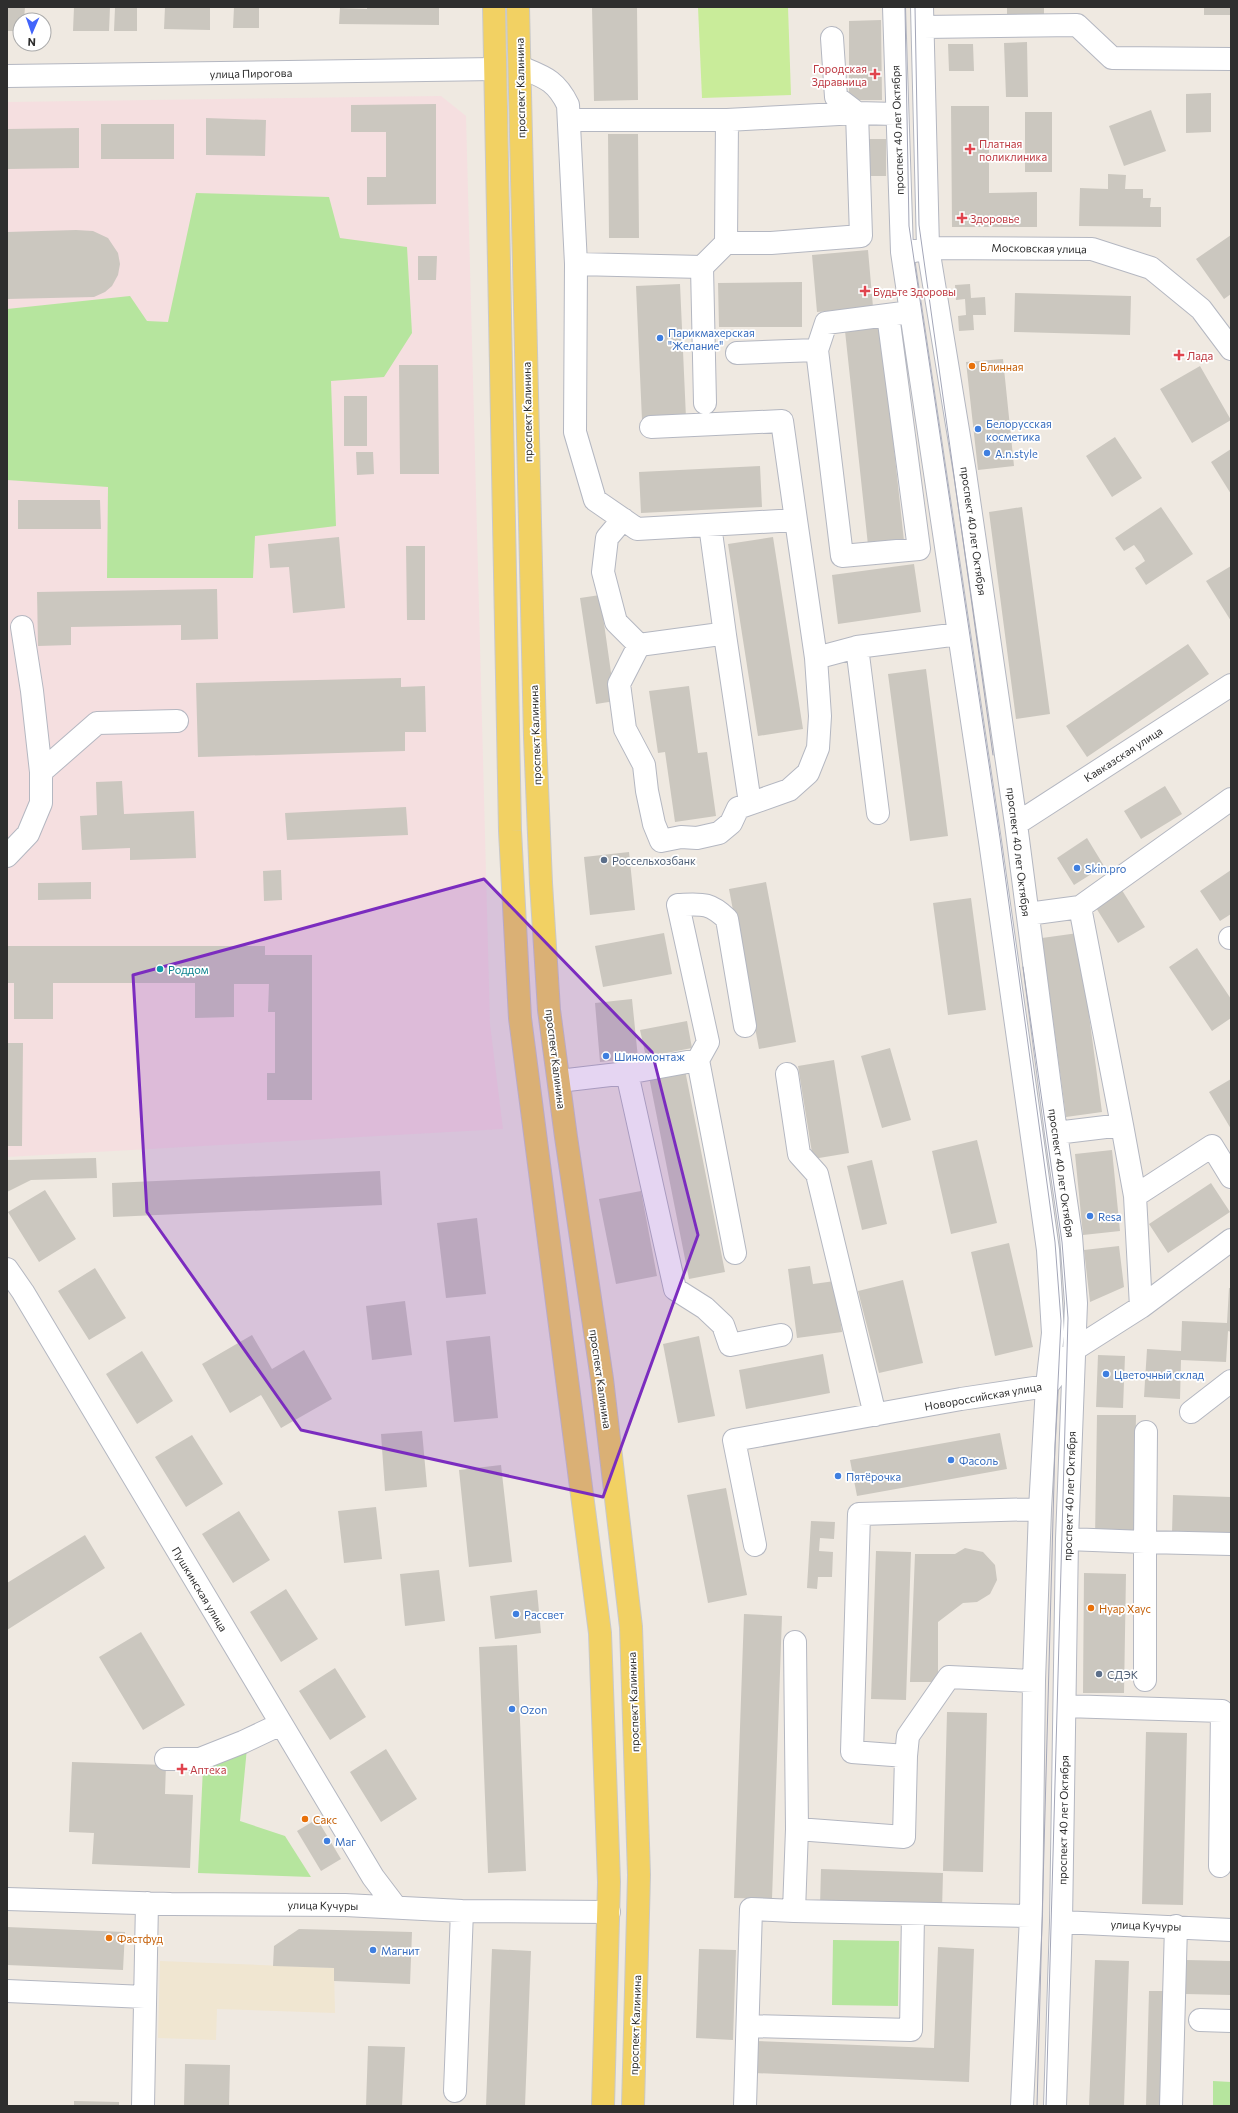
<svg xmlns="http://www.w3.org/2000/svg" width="1238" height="2113" viewBox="0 0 1238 2113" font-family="Commissioner,sans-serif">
  <rect width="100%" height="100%" fill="#efe9e1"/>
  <path fill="#f0e6d1" d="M160 1961 334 1968 335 2013 217 2009 216 2040 158 2038Z"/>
  <path fill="#f5dfe0" d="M441 96 466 116 490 1024 503 1129 7 1157V102Z"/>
  <path fill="#b6e59e" d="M196 193 329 197 340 238 407 247 412 333 384 377 331 381 336 526 255 536 253 578H107L108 487 7 480V309L130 296 147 321 168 322Z
    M247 1748 240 1821 285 1836 311 1877 198 1873 203 1768Z
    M833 1940 899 1941 898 2006 832 2005Z
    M1213 2081 1231 2082V2106H1213Z"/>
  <path fill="#c9ec9a" d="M698 7H788L791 95 702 98Z"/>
  <path fill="#cbc7bf" d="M7 7H25L24 20H20V31H7Z
    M74 7H110L109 31H73Z
    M165 7H210V30L164 29Z
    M234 7H259V28H233Z
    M367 7H439V25L339 24 340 8 367 9Z
    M592 7H637L638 100 594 101Z
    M1007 7H1044V15H1007Z
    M1204 7H1231V15H1204Z
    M115 8H137V31H114Z
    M881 20 882 100H849V21Z
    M1027 42 1028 97H1006L1004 43Z
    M948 44H973L974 71H949Z
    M1211 93V132L1186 133V94Z
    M436 104V204L367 205V177H386V132H351V105Z
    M951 106H989V193L1037 192V227H952Z
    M1151 110 1166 151 1124 166 1109 126Z
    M1025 112H1052V172H1025Z
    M206 118 266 120 265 156 206 155Z
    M101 124H174V159H101Z
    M79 128V168L7 169V129Z
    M608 134H638L639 238H609Z
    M863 139H886V176H864Z
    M1108 174 1126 175 1125 189H1143V198H1151L1150 207H1161V227L1079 226 1080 188 1108 189Z
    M76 230 93 231 108 238 118 253 120 264 118 275 112 286 105 292 94 297 7 299V232Z
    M1231 235V294L1224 299 1196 259Z
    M868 250 873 307 817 312 812 255Z
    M418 256H437L436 280H418Z
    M802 282V327H719L718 283Z
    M680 284 686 418 642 420 636 286Z
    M970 284 971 298 985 297 986 315H973L974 330 959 331 958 316 966 315 965 299 956 300 955 285Z
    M1015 293 1131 296 1130 335 1014 332Z
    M881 327 904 541 868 545 845 331Z
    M1003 359 1014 466 978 470 966 362Z
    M399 365H438L439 474H400Z
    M1200 366 1231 420 1192 443 1160 389Z
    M344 396H367V446H344Z
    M1115 437 1142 478 1112 497 1086 456Z
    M1231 449V494L1211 462Z
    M356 452H373L374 474 357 475Z
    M760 466 762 507 641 513 639 472Z
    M18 500H100L101 529H18Z
    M1022 507 1050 714 1016 719 989 512Z
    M1161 507 1193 554 1146 585 1135 568 1145 561 1141 554 1134 545 1124 551 1115 538Z
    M339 537 345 608 293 613 289 567 270 568 268 544Z
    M773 537 803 729 758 736 728 544Z
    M406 546H425V620H407Z
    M914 564 921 612 838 624 832 575Z
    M1231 566V621L1206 581Z
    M217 589 218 639 181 640V625L71 627V645L38 646 37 592Z
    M600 595 615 701 596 704 580 598Z
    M1188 644 1209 674 1087 757 1066 726Z
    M926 669 948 836 910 841 888 674Z
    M401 678V687L425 686 426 732H405V751L198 757 196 683Z
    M689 686 698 753 707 752 716 816 675 822 665 752 658 753 649 691Z
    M122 781 124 814 194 811 196 858 130 860V848L82 850 80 816 97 815 96 782Z
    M1165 786 1182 814 1141 839 1124 811Z
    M406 807 408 835 287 840 285 813Z
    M1087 838 1104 866 1074 885 1057 858Z
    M629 852 635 910 590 915 584 857Z
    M281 870 282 900 264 901 263 871Z
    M1231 870V914L1220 921 1200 891Z
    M91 882V899L38 900V883Z
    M766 882 796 1042 759 1049 729 889Z
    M1120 887 1145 927 1118 943 1093 903Z
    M971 898 986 1010 948 1015 933 903Z
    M664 933 672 974 603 987 595 946Z
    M1078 933 1102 1112 1066 1117 1042 938Z
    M7 946H265V955H312V1100H267V1073H275V1012H268L269 984H234V1017L195 1018V983H53V1019H14V983H7Z
    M1197 948 1231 999V1018L1212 1031 1169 967Z
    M632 999 638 1058 600 1062 595 1003Z
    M687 1021 692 1048 646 1057 640 1030Z
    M7 1043H23L22 1146H7Z
    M890 1048 911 1120 882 1128 861 1056Z
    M834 1060 849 1153 813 1159 798 1066Z
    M685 1070 725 1272 689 1279 649 1077Z
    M1231 1079V1129L1209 1092Z
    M977 1140 997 1223 951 1234 932 1151Z
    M1112 1150 1120 1231 1083 1235 1075 1154Z
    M96 1158 97 1178 31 1180 7 1192V1160Z
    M872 1160 887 1224 862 1230 847 1166Z
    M380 1171 382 1205 113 1217 112 1183Z
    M1211 1183 1230 1212 1168 1253 1149 1224Z
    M45 1190 76 1239 39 1262 8 1212Z
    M641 1191 657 1276 616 1284 599 1199Z
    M477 1218 486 1294 446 1298 437 1223Z
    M1009 1243 1033 1347 995 1356 971 1252Z
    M1119 1246 1124 1287 1090 1302 1084 1250Z
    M810 1266 813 1284 835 1281 842 1332 797 1338 788 1269Z
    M95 1268 126 1318 89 1340 58 1291Z
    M903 1280 923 1363 879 1373 858 1291Z
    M1229 1288H1231V1332L1228 1331 1226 1362 1181 1360 1180 1399 1144 1397 1147 1349 1181 1351 1182 1321 1227 1323Z
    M405 1301 412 1355 372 1360 366 1306Z
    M252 1335 272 1369 304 1350 332 1399 281 1428 261 1395 230 1413 202 1364Z
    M490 1336 498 1418 454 1422 446 1341Z
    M699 1336 715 1416 678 1423 663 1344Z
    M142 1351 173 1401 137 1424 106 1374Z
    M823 1354 830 1393 746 1409 739 1370Z
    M1098 1355 1125 1356 1123 1408 1096 1407Z
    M1097 1415H1136L1134 1539H1095Z
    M422 1431 427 1487 385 1491 381 1434Z
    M1000 1433 1007 1469 857 1496 850 1460Z
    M192 1435 223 1484 186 1507 155 1457Z
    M501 1465 512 1562 469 1567 459 1470Z
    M726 1488 747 1595 708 1603 687 1495Z
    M1173 1495 1231 1497V1536L1172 1534Z
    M376 1507 382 1559 344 1563 338 1511Z
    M239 1511 270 1560 233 1583 202 1534Z
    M811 1521 835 1522 834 1539 820 1538 819 1551 833 1552 832 1577H818L817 1589 807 1588Z
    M85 1535 105 1568 7 1630V1583Z
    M965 1548 983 1552 995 1565 997 1580 990 1594 977 1602 963 1603 938 1622V1682H910L915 1554H955Z
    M876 1551 911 1552 906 1700 871 1699Z
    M439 1570 445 1621 405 1626 400 1574Z
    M1084 1573 1126 1574 1124 1693H1083Z
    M286 1589 318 1639 281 1662 250 1612Z
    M537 1590 541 1633 495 1639 490 1596Z
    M744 1614 782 1616 772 1899 734 1898Z
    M141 1632 185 1705 143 1730 99 1657Z
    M517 1645 526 1871 488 1873 479 1647Z
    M335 1668 366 1717 330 1740 299 1691Z
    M947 1712 987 1713 983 1872 943 1871Z
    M1146 1732 1187 1733 1183 1905 1142 1904Z
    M386 1749 417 1799 381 1822 350 1772Z
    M72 1762 166 1765 165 1794 193 1795 190 1868 92 1864 94 1833 69 1832Z
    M317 1819 341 1859 321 1871 297 1831Z
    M821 1869 943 1873 942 1910 820 1906Z
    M7 1927 125 1932 123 1970 7 1965Z
    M299 1929 412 1932 410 1984 334 1981V1968L273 1966 274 1946Z
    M938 1947 974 1949 969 2082 754 2073 755 2041 934 2048Z
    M492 1949 531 1951 525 2106H486Z
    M699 1949 736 1950 733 2040 696 2038Z
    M1095 1960 1129 1961 1124 2106H1089Z
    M1186 1960 1231 1961V1995L1185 1994Z
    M1149 1991H1166L1163 2106H1146Z
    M368 2046 405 2047 402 2106H366Z
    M185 2064 230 2065 229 2106H184Z
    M74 2101 119 2102V2106H74Z"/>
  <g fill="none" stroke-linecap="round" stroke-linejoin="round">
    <g stroke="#b4b7c1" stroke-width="24">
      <path id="minor" d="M894 7 902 252 990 841 1035 1158 1048 1250 1053 1333 1047 1386 1040 1509 1034 1681 1031 1916 1022 2106
        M922 7 928 248 965 473 1016 824 1056 1133 1071 1236 1076 1303 1067 1539 1061 1922 1055 2106
        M923 27 1077 25 1112 58 1231 59
        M832 38 836 97 857 113 896 114
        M520 67C544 77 556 80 568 105L576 264 575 432 595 500 637 529 796 520 816 658
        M7 76 495 69
        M570 120H727L857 113 861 236 771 243H726
        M914 251 928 248 1092 249 1151 268 1201 309 1231 349
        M576 264 702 267 705 403
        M702 267 726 243 727 120
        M817 350 842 556 919 549 888 315
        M737 353 817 350 826 323 903 313
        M651 427 782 421 796 520
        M623 519 607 538 603 572 616 622 639 645
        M710 525 725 635
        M857 647 878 813
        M41 772 97 723 177 721
        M750 803 725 635H713L639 645 619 684 625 729 644 765 647 791 654 824 661 841 681 837 697 838 719 833 731 823 738 808 789 790 808 773 818 748 820 716 816 658 857 647 959 634
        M1016 824 1231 685
        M7 856 28 834 41 803V772L32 691 22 627
        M1080 907 1231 799
        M1028 914 1080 907 1122 1125
        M1230 938H1231
        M627 1073 675 1289 705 1308 723 1325 730 1345 781 1335
        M787 1074 799 1154 817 1174 875 1415
        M559 1081 627 1073 698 1060
        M1056 1133 1122 1125 1135 1196 1141 1307
        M1135 1196 1212 1146 1231 1177
        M735 1253 698 1060 708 1042 678 905C702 904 709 902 727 919L745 1026
        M7 1269 23 1292 373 1877 395 1906
        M1191 1412 1231 1381
        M1067 1539 1145 1542 1146 1432
        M755 1545 734 1440 961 1399 1047 1386 1075 1349 1141 1307 1231 1240
        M795 1642 797 1829 794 1911 1031 1916
        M1145 1680V1542L1231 1544
        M1034 1681 949 1677 908 1736 906 1756 852 1752 859 1514 1040 1509
        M1065 1706 1222 1711 1220 1866
        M166 1759H200L243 1742 281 1724
        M797 1829 904 1837 906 1756
        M7 1899 171 1904 345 1905 462 1911 609 1912
        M1061 1922 1231 1930
        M7 1991 145 1997
        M1200 2020 1231 2021
        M748 2026 911 2030 913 1915
        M455 2091 462 1911
        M143 2106 147 1903
        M745 2106 751 1909 794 1911
        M1171 2106 1176 1926"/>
    </g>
    <g stroke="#c9c9c9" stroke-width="24">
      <path id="major" d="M494 7 510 831 520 1018 600 1633 609 1882 603 2106
        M518 7 535 737 541 883 549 1010 566 1137 602 1379 631 1627 639 1875 633 2106"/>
    </g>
    <use href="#minor" stroke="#fff" stroke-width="22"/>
    <use href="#major" stroke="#f2d163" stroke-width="22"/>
    <path stroke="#a3a6b8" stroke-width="1" d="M905 7 909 226 1000 838 1055 1242 1061 1321 1055 1445 1037 2106
      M915 7 919 225 993 755
      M1023 967 1062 1242 1068 1318 1046 2106"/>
  </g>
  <path fill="#7b2cbf" fill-opacity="0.2" stroke="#7b2cbf" stroke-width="3" stroke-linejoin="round" d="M484 879 652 1052 698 1235 603 1497 301 1430 147 1212 133 975Z"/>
  <g fill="#e0444e" stroke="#fff" stroke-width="1.5">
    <path d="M873 68h4v4h4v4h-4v4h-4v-4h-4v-4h4z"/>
    <path d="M968 143h4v4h4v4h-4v4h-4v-4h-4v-4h4z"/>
    <path d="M960 212h4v4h4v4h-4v4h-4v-4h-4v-4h4z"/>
    <path d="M863 285h4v4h4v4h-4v4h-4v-4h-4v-4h4z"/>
    <path d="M1177 349h4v4h4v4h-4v4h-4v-4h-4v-4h4z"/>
    <path d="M180 1763h4v4h4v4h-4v4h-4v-4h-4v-4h4z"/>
  </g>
  <g fill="#3f7fe0" stroke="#fff" stroke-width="1.5">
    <circle cx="660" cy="338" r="4"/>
    <circle cx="978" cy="429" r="4"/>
    <circle cx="987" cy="453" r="4"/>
    <circle cx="1077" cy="868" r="4"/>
    <circle cx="606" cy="1056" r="4"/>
    <circle cx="1090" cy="1216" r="4"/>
    <circle cx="1106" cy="1374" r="4"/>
    <circle cx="951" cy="1460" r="4"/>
    <circle cx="838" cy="1476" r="4"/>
    <circle cx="516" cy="1614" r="4"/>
    <circle cx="512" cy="1709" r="4"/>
    <circle cx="327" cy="1841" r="4"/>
    <circle cx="373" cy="1950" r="4"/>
  </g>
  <g fill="#e8710a" stroke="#fff" stroke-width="1.5">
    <circle cx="972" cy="366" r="4"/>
    <circle cx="1091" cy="1608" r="4"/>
    <circle cx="305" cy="1819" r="4"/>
    <circle cx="109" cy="1938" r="4"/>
  </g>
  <g fill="#5c6f8a" stroke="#fff" stroke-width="1.5">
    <circle cx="604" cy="860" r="4"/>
    <circle cx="1099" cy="1674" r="4"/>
  </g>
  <circle fill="#0f9aa8" stroke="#fff" stroke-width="1.5" cx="160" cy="969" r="4"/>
  <g text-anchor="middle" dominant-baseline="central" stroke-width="3.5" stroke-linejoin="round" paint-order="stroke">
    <g font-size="11" fill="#be3a42" stroke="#fff" text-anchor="start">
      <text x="867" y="68" text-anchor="end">Городская<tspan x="867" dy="13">Здравница</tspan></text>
      <text x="979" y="143">Платная<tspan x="979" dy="13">поликлиника</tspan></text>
      <text x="970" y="218">Здоровье</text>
      <text x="873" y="291">Будьте Здоровы</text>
      <text x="1187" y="355">Лада</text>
      <text x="190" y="1769">Аптека</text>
    </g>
    <g font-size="11" fill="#2e2e2e" stroke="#fff">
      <text transform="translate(251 73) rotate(-1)">улица Пирогова</text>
      <text transform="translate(520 88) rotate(-91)">проспект Калинина</text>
      <text transform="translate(897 130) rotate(-92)">проспект 40 лет Октября</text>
      <text transform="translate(1039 248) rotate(1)">Московская улица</text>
      <text transform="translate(527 412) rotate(-91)">проспект Калинина</text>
      <text transform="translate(974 531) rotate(82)">проспект 40 лет Октября</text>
      <text transform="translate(535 735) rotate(-92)">проспект Калинина</text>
      <text transform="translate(1123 754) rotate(-33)">Кавказская улица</text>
      <text transform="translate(1019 852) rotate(83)">проспект 40 лет Октября</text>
      <text transform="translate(556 1059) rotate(83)">проспект Калинина</text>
      <text transform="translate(1062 1173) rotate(82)">проспект 40 лет Октября</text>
      <text transform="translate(601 1379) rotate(82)">проспект Калинина</text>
      <text transform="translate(983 1396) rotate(-10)">Новороссийская улица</text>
      <text transform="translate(1069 1496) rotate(-88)">проспект 40 лет Октября</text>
      <text transform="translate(200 1589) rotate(59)">Пушкинская улица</text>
      <text transform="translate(633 1702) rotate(-92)">проспект Калинина</text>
      <text transform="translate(1063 1820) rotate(-89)">проспект 40 лет Октября</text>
      <text transform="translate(323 1905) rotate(1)">улица Кучуры</text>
      <text transform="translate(1146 1925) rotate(2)">улица Кучуры</text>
      <text transform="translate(635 2025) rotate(-88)">проспект Калинина</text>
    </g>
    <g font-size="11" fill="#366cbe" stroke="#fff" text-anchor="start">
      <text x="668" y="332">Парикмахерская<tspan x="668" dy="13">"Желание"</tspan></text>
      <text x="986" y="423">Белорусская<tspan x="986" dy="13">косметика</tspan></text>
      <text x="995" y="453">A.n.style</text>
      <text x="1085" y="868">Skin.pro</text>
      <text x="614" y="1056">Шиномонтаж</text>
      <text x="1098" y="1216">Resa</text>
      <text x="1114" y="1374">Цветочный склад</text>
      <text x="959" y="1460">Фасоль</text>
      <text x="846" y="1476">Пятёрочка</text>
      <text x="524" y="1614">Рассвет</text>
      <text x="520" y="1709">Ozon</text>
      <text x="335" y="1841">Маг</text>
      <text x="381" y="1950">Магнит</text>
    </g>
    <g font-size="11" fill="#c56008" stroke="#fff" text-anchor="start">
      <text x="980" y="366">Блинная</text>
      <text x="1099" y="1608">Нуар Хаус</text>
      <text x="313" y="1819">Сакс</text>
      <text x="117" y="1938">Фастфуд</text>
    </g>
    <g font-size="11" fill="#4e5e75" stroke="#fff" text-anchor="start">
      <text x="612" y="860">Россельхозбанк</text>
      <text x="1107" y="1674">СДЭК</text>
    </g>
    <g font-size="11" fill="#0d838f" stroke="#fff" text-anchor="start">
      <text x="168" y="969">Роддом</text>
    </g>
  </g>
  <rect width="1238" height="2113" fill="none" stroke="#2e2e2e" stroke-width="16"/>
  <g transform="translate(32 32) rotate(182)"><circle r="19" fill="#ffffff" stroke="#ababab"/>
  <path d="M0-3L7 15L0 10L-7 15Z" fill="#4264fb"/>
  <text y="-6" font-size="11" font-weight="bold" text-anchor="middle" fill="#2e2e2e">N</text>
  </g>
</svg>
